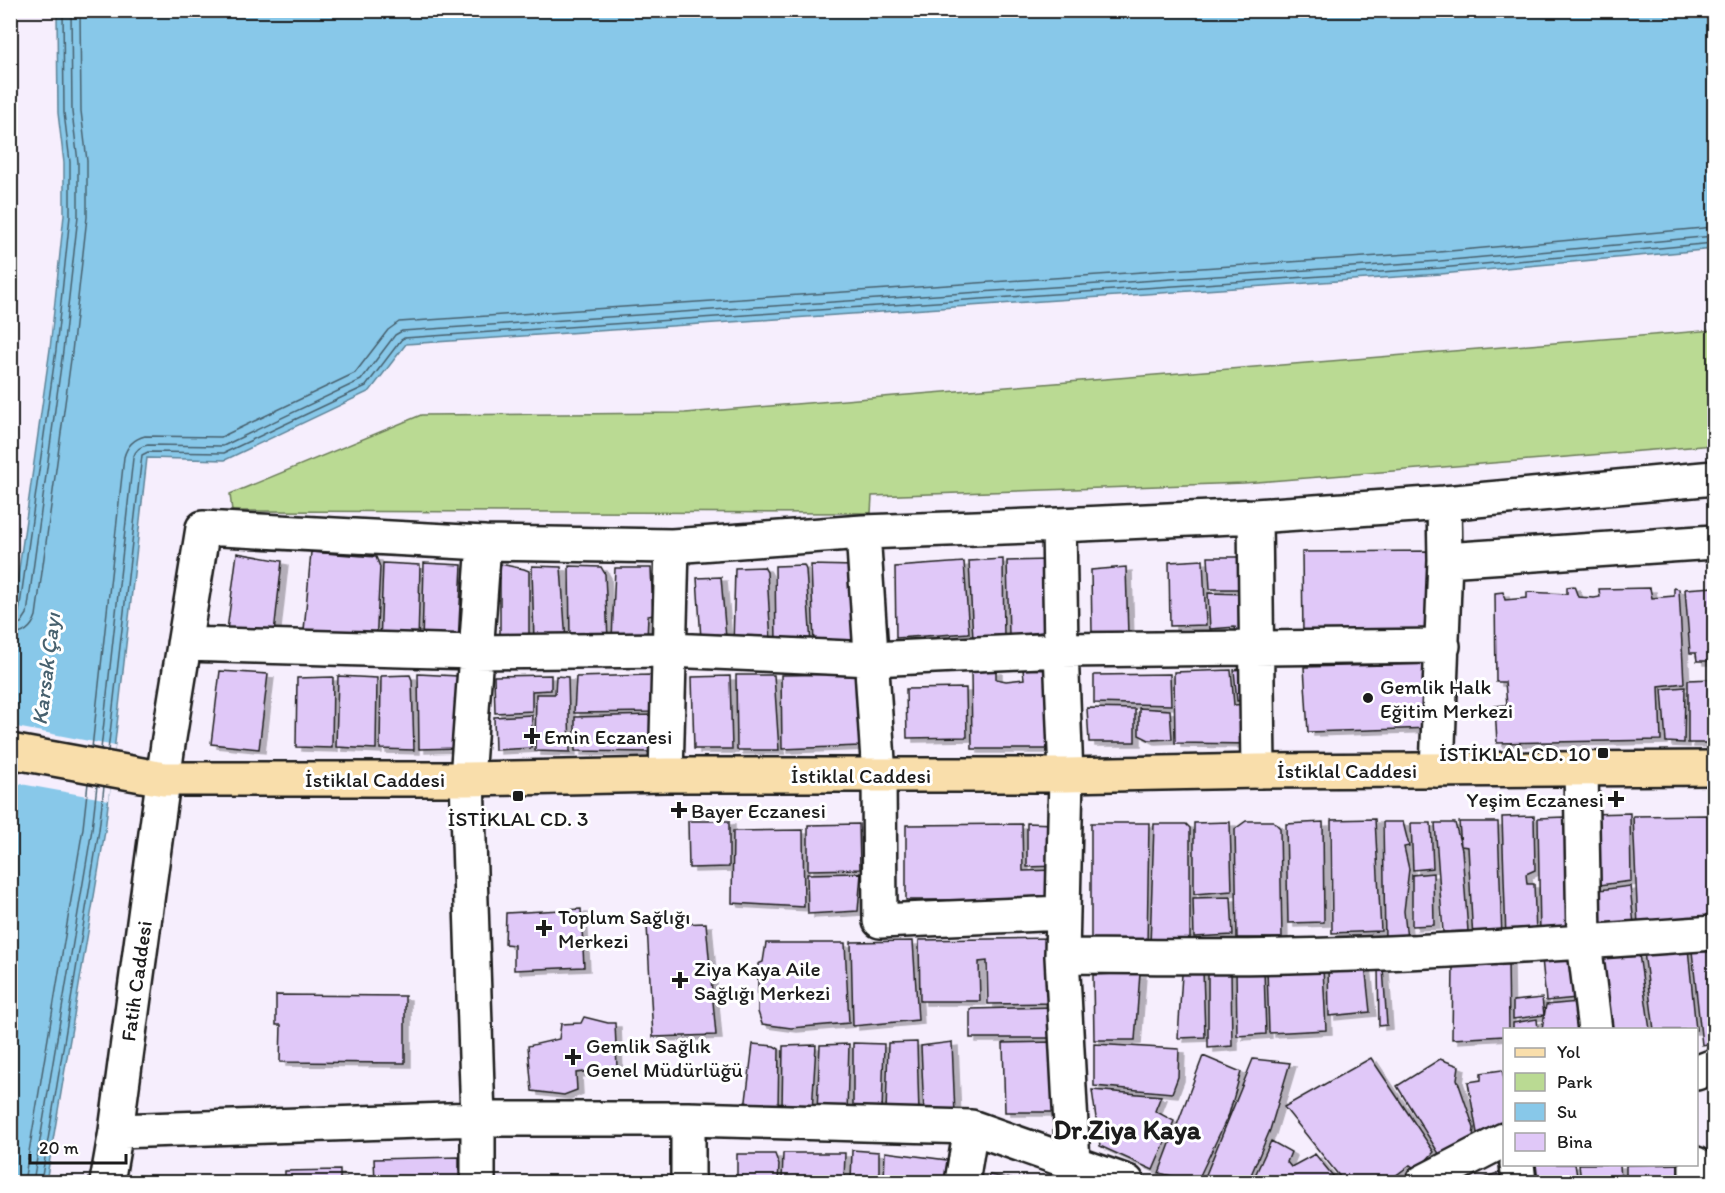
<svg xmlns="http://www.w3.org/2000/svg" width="1725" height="1193" viewBox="0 0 1725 1193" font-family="Itim,sans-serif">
  <defs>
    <filter id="shadow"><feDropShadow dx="6" dy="4" stdDeviation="0" flood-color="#0004"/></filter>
  </defs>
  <rect width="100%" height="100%" fill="#f6eefd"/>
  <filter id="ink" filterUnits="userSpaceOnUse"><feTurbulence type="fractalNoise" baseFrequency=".0167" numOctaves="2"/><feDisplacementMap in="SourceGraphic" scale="12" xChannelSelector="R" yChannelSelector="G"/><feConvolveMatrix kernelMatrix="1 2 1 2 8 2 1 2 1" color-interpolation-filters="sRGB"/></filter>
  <g filter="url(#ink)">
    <path fill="#bada93" stroke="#6b7b58" stroke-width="1.5" d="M1714 330V445L1244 483 872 496 871 513 232 511 230 494 421 415 685 413Z"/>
    <path fill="#88c8e9" stroke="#5d8397" stroke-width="1.5" d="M57 11H1714V249L1441 274 406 344 370 391 225 460 147 458 105 831 46 1182H11L10 633 50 349 64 215V163L58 113Z"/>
    <path fill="#f6eefd" d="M11 726 115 746 109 800 10 782Z"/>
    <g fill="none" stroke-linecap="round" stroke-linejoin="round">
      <path stroke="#47616e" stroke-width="1.5" d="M10 619 16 617 19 612 56 350 70 216V162L64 113 63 10
        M10 626 21 623 27 614 63 351 78 216V162L72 112 71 10
        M10 635C24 635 32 628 36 616L72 352 87 217V161L81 111 80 10
        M92 748 124 457C127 446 133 439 145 436L221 437 355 373 388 330 399 322 1439 252 1714 227
        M101 749 133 458C135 450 140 446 148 445L223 446 361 380 395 335 402 331 1440 261 1714 236
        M108 751 142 455 148 452 224 453 366 386 401 340 404 338 1440 268 1714 243
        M24 1182 83 828 88 783
        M33 1182 92 829 97 785
        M41 1182 99 830 104 786"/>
    </g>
    <path fill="#e0c8f8" stroke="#1c1c1c" stroke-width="1.5" filter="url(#shadow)" d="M1433 551 1435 636H1303L1302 552Z
      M311 552 376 557 380 567 376 645 303 642Z
      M237 553 282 561 273 642 226 638Z
      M1208 557H1242L1248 589H1210Z
      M1003 559 1004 639 973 640 969 561Z
      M1048 560 1050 631 1009 636 1007 561Z
      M1203 560 1206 625 1170 626 1169 562Z
      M964 562 969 633 896 638 895 567Z
      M383 563 420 565 418 644H380Z
      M424 563 462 565 458 644H422Z
      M500 564 524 569 529 571V634L500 641Z
      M804 565 806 570 811 645H776L775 566Z
      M811 565 855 566 854 643 814 645Z
      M532 566 561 567 566 642 534 643Z
      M569 566 601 567 605 574 608 639 570 640Z
      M764 567 767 572 771 643 733 646 735 568Z
      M1126 567 1128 635 1092 633 1091 570Z
      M615 568H651L653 615 648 616 647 640 612 639Z
      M721 577 726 638 701 639 697 578Z
      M1574 586 1578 597 1594 598 1600 597 1599 589 1650 588 1652 598 1674 596V588L1679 589 1684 683 1659 686 1661 740 1497 743 1495 706 1507 705 1505 682H1496L1495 593 1503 592 1505 600 1527 598V592L1567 594V587Z
      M1714 587V661H1697L1696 653H1690L1685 589Z
      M1208 593 1246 594 1249 635 1237 636 1235 627 1210 629Z
      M1428 664 1433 728 1308 732 1304 667Z
      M1248 668 1251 700 1237 701 1234 670Z
      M1023 669 1050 670 1052 749H972L971 670H996V679L1006 681 1024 679Z
      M1231 670 1234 705 1247 704 1255 744 1175 743 1174 672Z
      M220 671 268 674 259 749 211 744Z
      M418 674 458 676 462 716 458 748 419 749Z
      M857 674 860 746 782 749 781 675Z
      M1170 674 1171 705 1094 703V675Z
      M410 675 412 680 414 750 380 749 381 676Z
      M551 675V690L532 691V711L495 713 494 676Z
      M651 675 653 712 574 713 576 677Z
      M736 675H774L779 750H737Z
      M338 676 377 678 376 749 336 747Z
      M556 676 568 677 570 752 535 751 536 694H555Z
      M730 676 732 749H694L692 677Z
      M333 677 332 748 296 747 297 678Z
      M1714 679V743H1688V680Z
      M1685 687 1684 743 1666 742 1662 689Z
      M966 688 967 737 907 738 906 689Z
      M1087 708 1135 709V742H1089Z
      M1139 708 1170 710 1172 739 1149 740 1139 735Z
      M532 715 531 748 495 750 494 717Z
      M653 715 652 752 575 751V717Z
      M1630 813 1631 881 1592 886 1589 814Z
      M1708 815 1714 894V924L1638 927 1633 816Z
      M1534 816 1535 870 1526 874 1527 884H1534L1536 933 1506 939 1502 817Z
      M1565 817 1570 820 1573 932 1540 936 1538 818Z
      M1375 819 1381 931 1332 933 1331 820Z
      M688 821H729V867L689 868Z
      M1246 821H1273L1280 828 1282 938H1237L1235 829Z
      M1230 822 1232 891 1194 894V823Z
      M1323 822 1324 922 1288 923 1286 824Z
      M1383 822H1403L1409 846 1404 847 1409 869 1404 911 1407 939 1385 941Z
      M1459 822H1498L1502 939 1473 941 1468 847 1461 846Z
      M1027 823 1054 824 1057 866 1027 867Z
      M1091 823H1149L1147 948 1091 949Z
      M1411 823H1431L1433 868 1413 870Z
      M1435 823H1455L1462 850 1468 931 1443 932Z
      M859 824 860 869 808 870V825Z
      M1022 824 1023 871 1054 870 1049 900H906V825Z
      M1154 824H1186L1190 828V944L1150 946Z
      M803 830 804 907 732 903 733 831Z
      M861 873 858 911 808 914 807 874Z
      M1433 873 1434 925 1412 926V875Z
      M1630 886 1634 925 1592 927V891Z
      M1231 897 1233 935 1194 937 1193 898Z
      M581 909 584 967 514 970V945L505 944 506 913Z
      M706 923 716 1035 653 1037 647 925Z
      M1055 938 1056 1003 988 1004 987 961 979 962 980 1001H920L919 940Z
      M913 941 918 1020 853 1026 851 942Z
      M766 943H845L849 1023 791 1028 762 1024 758 1012V964L763 962Z
      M1688 948 1696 1030H1654L1644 952Z
      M1692 951 1714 952V1043L1702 1045Z
      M1570 953 1577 998 1546 1001 1542 958Z
      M1639 954 1650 1030H1612L1603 959Z
      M1508 961 1509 1030H1504V1036L1452 1039 1453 965Z
      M1365 964 1370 1012 1329 1016 1328 966Z
      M1208 967 1231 968 1232 1046 1208 1048Z
      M1378 967 1383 968 1387 1025 1379 1026Z
      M1323 968 1326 1030 1269 1033 1267 969Z
      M1203 969 1205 1037 1178 1038 1182 974Z
      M1236 970H1264L1266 1034 1237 1036Z
      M1140 973 1135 1040H1094L1093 975Z
      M276 995 405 996V1063L280 1062 281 1025H276Z
      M1542 998 1544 1015 1513 1019V1001Z
      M1578 1002 1580 1030H1542L1546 1005Z
      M1057 1007 1058 1038H970V1009Z
      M584 1017 608 1023H615L617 1068 576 1073 577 1090 564 1095 532 1091 528 1046 559 1039 561 1024 581 1023Z
      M1537 1019 1538 1030H1513V1023Z
      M917 1042 919 1114 886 1113 888 1043Z
      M952 1042 955 1115 924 1114 921 1046Z
      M1055 1042 1056 1112H1005L1003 1043Z
      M853 1043 884 1044 882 1113H853Z
      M753 1044 774 1046 779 1049 778 1110 745 1109Z
      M849 1044 847 1113 817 1111 820 1045Z
      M1094 1044 1179 1049 1178 1077 1172 1093 1094 1086Z
      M816 1045 812 1112 782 1109 783 1046Z
      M1203 1056 1241 1072 1229 1114 1197 1182 1159 1173Z
      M1371 1058 1434 1152 1417 1170 1410 1165 1387 1182H1344L1284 1107Z
      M1253 1059 1290 1063 1270 1130 1248 1182H1203Z
      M1440 1059 1459 1066 1457 1079 1474 1128 1473 1137 1441 1157 1397 1086Z
      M1502 1070 1504 1078V1126L1477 1133 1468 1082 1481 1080V1073Z
      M1092 1090 1161 1096 1155 1111 1174 1121 1153 1170 1100 1146Z
      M1271 1141 1291 1152 1287 1162 1291 1167 1315 1154 1338 1182H1252Z
      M852 1150 879 1152V1182H851Z
      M885 1152 947 1160 948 1182H884Z
      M783 1153H845L844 1182H782Z
      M737 1154H775L779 1165 778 1182H737Z
      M459 1157V1182H375L374 1159Z
      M1536 1164H1575L1578 1182H1538Z
      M1579 1164H1620L1621 1182H1581Z
      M1689 1164V1182H1626V1165Z
      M340 1170V1182H285V1171Z
      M1503 1171 1504 1182H1475L1478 1180Z
      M989 1175 1027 1182H987Z"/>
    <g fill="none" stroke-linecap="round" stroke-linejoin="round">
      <g stroke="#1c1c1c" stroke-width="38">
        <path id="minor" d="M1255 516 1258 771
          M1059 525 1061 650 1066 775 1062 956 1073 1163
          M863 532 879 776 880 921 1063 913
          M1445 560 1714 542
          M184 644 475 652 669 650 872 659 1061 650 1443 646
          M1581 769 1584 942 1595 1030
          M1437 770 1445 560 1444 503
          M666 775 672 546
          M1062 956C1137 956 1213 958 1289 956 1431 953 1573 943 1714 933
          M1696 1073 1714 1066
          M688 1119 971 1127
          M116 1131 478 1119H688V1182
          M1517 1164 1519 1182
          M1696 1164V1182
          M107 1182 116 1131 168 744 203 528 484 543 672 546 863 532 1059 525 1255 516 1444 503 1714 478
          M478 1182V1119L467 779 484 543
          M962 1182 971 1127 1127 1182
          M1423 1182 1504 1140"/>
      </g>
      <g stroke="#1c1c1c" stroke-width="38">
        <path id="major" d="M10 751 164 779H467L666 775H1066L1258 771 1714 768"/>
      </g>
      <use href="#minor" stroke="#fff" stroke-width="33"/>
      <use href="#major" stroke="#f9deab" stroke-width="33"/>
    </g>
  </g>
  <g fill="#1c1c1c" stroke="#fff" stroke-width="2">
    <circle cx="1368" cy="698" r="6"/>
    <path d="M529 727h6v6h6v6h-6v6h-6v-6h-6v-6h6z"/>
    <rect x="1597" y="747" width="12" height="12" rx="3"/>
    <rect x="512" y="790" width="12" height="12" rx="3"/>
    <path d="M1613 790h6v6h6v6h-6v6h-6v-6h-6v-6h6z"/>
    <path d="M676 801h6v6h6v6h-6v6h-6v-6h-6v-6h6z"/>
    <path d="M541 919h6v6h6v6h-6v6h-6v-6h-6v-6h6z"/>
    <path d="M677 971h6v6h6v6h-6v6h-6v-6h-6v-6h6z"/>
    <path d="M570 1048h6v6h6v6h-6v6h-6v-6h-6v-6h6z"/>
  </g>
  <g text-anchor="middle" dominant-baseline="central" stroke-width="6" stroke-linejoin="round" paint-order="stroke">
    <g font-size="21" fill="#1c1c1c" stroke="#fff" text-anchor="start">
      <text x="1380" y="686">Gemlik Halk<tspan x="1380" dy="24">Eğitim Merkezi</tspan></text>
      <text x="544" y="736">Emin Eczanesi</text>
      <text x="1591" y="753" text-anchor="end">İSTİKLAL CD. 10</text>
      <text x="1604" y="799" text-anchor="end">Yeşim Eczanesi</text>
      <text x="691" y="810">Bayer Eczanesi</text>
      <text x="518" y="818" text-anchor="middle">İSTİKLAL CD. 3</text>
      <text x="558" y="916">Toplum Sağlığı<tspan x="558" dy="24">Merkezi</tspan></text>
      <text x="694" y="968">Ziya Kaya Aile<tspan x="694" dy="24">Sağlığı Merkezi</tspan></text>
      <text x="586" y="1045">Gemlik Sağlık<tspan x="586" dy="24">Genel Müdürlüğü</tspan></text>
    </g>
    <g font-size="21" fill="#1c1c1c" stroke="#fff">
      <text x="1347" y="770">İstiklal Caddesi</text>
      <text x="861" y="775">İstiklal Caddesi</text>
      <text x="375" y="779">İstiklal Caddesi</text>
      <text transform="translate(136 981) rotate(-82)">Fatih Caddesi</text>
    </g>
    <g font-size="22" font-style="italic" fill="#47616e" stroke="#fff">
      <text transform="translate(46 669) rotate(-83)">Karsak Çayı</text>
    </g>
    <g font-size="27" font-weight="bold" fill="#1c1c1c" stroke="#fff">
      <text x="1127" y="1129">Dr.Ziya Kaya</text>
    </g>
  </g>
  <rect width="1725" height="1193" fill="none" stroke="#fff" stroke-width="36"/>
  <rect x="18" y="18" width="1689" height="1157" fill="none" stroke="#1c1c1c" stroke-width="2" filter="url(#ink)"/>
  <rect x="1503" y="1028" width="195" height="138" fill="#ffffff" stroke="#a4a4a4" stroke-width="1.5"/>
  <rect x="1515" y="1048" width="30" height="9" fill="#f9deab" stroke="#a4a4a4" stroke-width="1.5"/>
  <text x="1557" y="1058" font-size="18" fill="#1c1c1c">Yol</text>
  <rect x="1515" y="1073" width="30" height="18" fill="#bada93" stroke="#a4a4a4" stroke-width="1.5"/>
  <text x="1557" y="1088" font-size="18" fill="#1c1c1c">Park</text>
  <rect x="1515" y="1103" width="30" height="18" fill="#88c8e9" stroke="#a4a4a4" stroke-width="1.5"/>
  <text x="1557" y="1118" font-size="18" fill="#1c1c1c">Su</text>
  <rect x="1515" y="1133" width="30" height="18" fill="#e0c8f8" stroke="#a4a4a4" stroke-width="1.5"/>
  <text x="1557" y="1148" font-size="18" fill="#1c1c1c">Bina</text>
  <path d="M30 1154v9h96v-9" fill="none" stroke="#1c1c1c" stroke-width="3"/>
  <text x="39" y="1154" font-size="18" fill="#1c1c1c" stroke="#ffffff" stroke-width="4.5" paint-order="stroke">20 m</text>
</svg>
